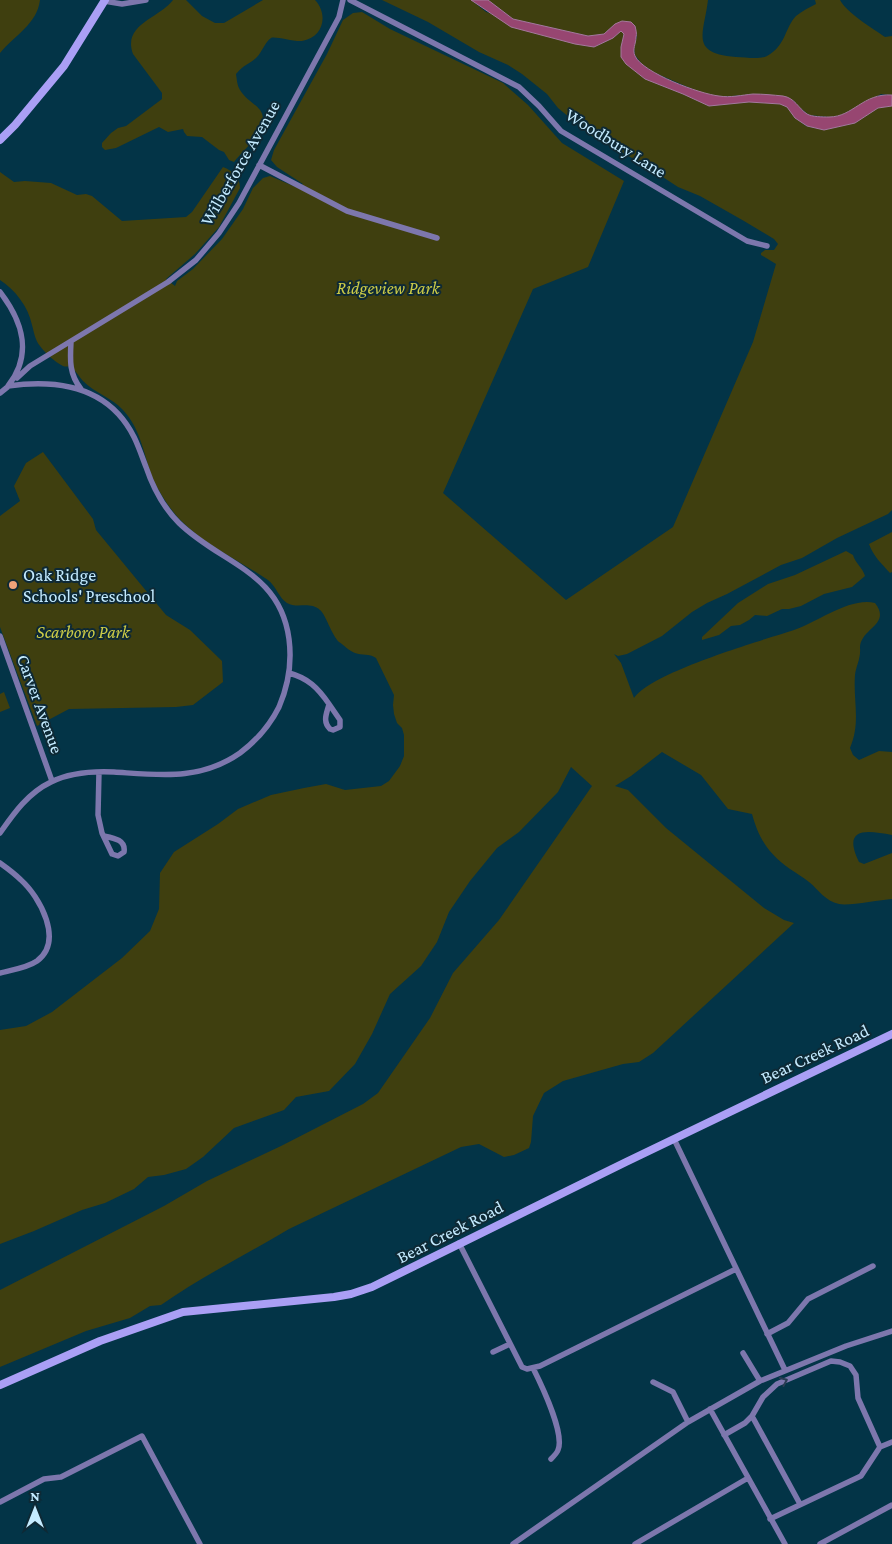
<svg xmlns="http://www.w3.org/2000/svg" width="892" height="1544" viewBox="0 0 892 1544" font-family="'Crimson Pro',serif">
  <rect width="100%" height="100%" fill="#033447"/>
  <path fill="#3f3f0f" d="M0 0H40C37 24 15 35 0 53Z
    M173 0H186L202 16 215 23H224L263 0H315C329 15 323 38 302 41 294 42 275 36 271 38 265 42 262 52 257 57 249 65 244 64 236 74 237 80 237 85 240 90 250 107 274 107 257 135 251 145 241 153 234 162L229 160 224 152 219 150 202 137 187 136 184 132 183 129 168 132 159 127 116 148 105 150 102 147V143L111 133 118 128 126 126 162 99V93L133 54C122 24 160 18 173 0Z
    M382 0H471L486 12 594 47 613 38 621 31 624 34 621 47V57L645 79 683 94 709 106 749 102 780 104 787 107 795 118 806 126 824 130 855 123 878 108 892 106V510L888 514 837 538 802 558 781 565 727 594 707 603 692 612 662 636 627 654 618 656 614 654 621 663 634 698C652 672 760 641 794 630 818 622 850 597 875 603 892 625 860 628 860 648 861 658 856 666 855 675 853 701 861 722 850 748L853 755 859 760 879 751 892 752V835C866 830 842 827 859 862L864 864 892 853V899C879 900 849 906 839 904 825 901 819 890 809 882 803 877 796 873 790 869 768 853 759 839 752 814L728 809 701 775 662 752 631 776 615 786 628 790 666 828 764 908 784 920 794 923 653 1053 639 1062 623 1064 563 1081 544 1093 533 1116 531 1142 529 1148 514 1155 504 1157 479 1144 461 1147 289 1229C246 1255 202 1276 161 1305L150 1306 130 1318 86 1331 0 1367V1290L164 1206 207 1181 281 1146 363 1104 378 1093 430 1018 453 973 499 920 592 786 571 767 558 792 519 832 497 848 470 881 449 912 437 942 421 966 390 994 372 1034 355 1064 329 1091 296 1097 284 1110 234 1128 203 1157 186 1169 164 1175 148 1177 134 1189 105 1203 82 1210 34 1231 0 1244V1030L26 1026 52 1012 122 958 150 931 159 909 160 873 174 852 218 824 238 809 271 795 304 788 326 784 345 790 381 786 389 781 400 766 404 756V735L402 728 397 723 394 714 393 705 394 695 376 658C369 653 362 656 355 653 349 651 344 645 339 642 331 634 326 615 320 610 310 601 297 609 287 603 279 598 276 586 268 580 237 559 200 543 175 514 167 504 159 492 153 479 144 456 141 429 123 410 112 398 95 393 83 381 79 377 76 370 70 367 68 366 65 367 63 366 55 362 45 353 40 346 35 340 34 332 32 325 28 306 15 290 0 280V172L14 182 25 181 51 183 77 195 86 194 92 196 122 221 186 217 192 212 223 167C233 171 240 177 240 188L219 227 195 254 166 279 175 286 177 281 193 269 222 239 243 209 253 188 263 178 270 176 298 188 303 184 277 167 271 160 274 150 327 54 343 20 353 13 362 12 390 29 503 83 528 105 562 143 624 181 588 267 533 289 443 493 566 600 673 527 753 342 776 264 761 255V253L765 250H774L778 244 774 239 744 221 700 196 678 187 643 164 592 136 558 108 547 94 522 74 508 65 479 52 428 22Z
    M488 0H708C704 34 689 53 736 57 745 57 759 60 767 56 786 46 785 27 796 16 802 11 810 7 816 4L815 0H840C847 13 872 28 885 37L892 36V95L881 94 840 116 829 117 809 115 799 107 794 101 786 97 756 94 720 97 704 94 653 72 642 64 635 55 634 47 637 36 635 26 615 24 604 34 588 36 513 19Z
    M43 452 93 519 96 530 166 615 190 630 222 661 223 682 193 705 176 707 69 709 37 726 0 627V516L20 501 14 486 26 463Z
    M892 532V572L890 573C882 564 873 556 869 544Z
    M846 551 853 555C855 563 863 568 865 576L852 587 824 594 801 606 789 609H782L767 616 755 615 749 620 740 625 731 626 719 635 702 640V637L738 603 749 596 768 584 795 575Z
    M4 692 10 708 0 712V694Z"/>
  <path fill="#974671" stroke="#a4789c" d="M471 0H488L513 19 588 36 604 34 615 24 622 21 631 22 635 26C636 30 637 34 636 37 636 44 632 49 635 56 643 73 700 94 719 96 730 98 742 95 753 94 763 94 773 95 783 96 795 98 798 108 807 114 812 117 823 117 829 117 853 117 863 93 892 95V106L878 108 855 123 824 130 807 126 795 118 787 107 780 104 749 102 709 106 683 94 645 79 626 64 621 57V47L624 34 621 31 613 38 594 47 575 44 511 27Z"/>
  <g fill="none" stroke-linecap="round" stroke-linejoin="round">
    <path stroke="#7d77ad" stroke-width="5.5" d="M350 0 519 87 539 106 561 131 747 241 767 246
      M104 1 122 4 146 0
      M259 165 347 211 437 238
      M0 292C23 322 33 354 8 386 58 379 109 387 134 437 139 447 142 457 146 467 153 488 163 507 179 523 221 564 280 571 289 639 292 662 288 686 279 707 270 725 256 741 240 753 200 781 160 775 114 772 93 771 71 772 51 782 28 793 14 813 0 833
      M71 342C70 360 69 374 81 389
      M17 378 30 366 168 282 196 260 219 233 239 203 339 17 343 0
      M0 393 10 385
      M0 636 52 781
      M289 673C308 678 318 688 329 704
      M329 704 340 720V727L333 730 330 729C322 721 327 713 329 704Z
      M99 772 98 815 102 833 112 854 118 856 124 852C126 840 114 838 104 836
      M0 863C7 868 15 874 21 880 40 897 64 941 37 961 27 968 11 970 0 973
      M674 1139 785 1370
      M459 1243 522 1367 527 1369 540 1366 736 1269
      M767 1334 788 1323 808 1299 873 1266
      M493 1352 510 1344
      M743 1353 760 1381
      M533 1368C541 1384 565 1434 558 1450 557 1453 553 1457 551 1459
      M653 1382 673 1392 688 1422
      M710 1409 785 1544
      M752 1416 800 1504
      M724 1435 745 1423 752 1416 763 1397 777 1384 831 1361 840 1362 850 1366 856 1375 858 1398 880 1447
      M0 1502 44 1479 61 1477 142 1436 200 1544
      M770 1519 861 1476 880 1447 892 1442
      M513 1544 688 1422 760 1381 846 1346 892 1331
      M635 1544 748 1478
      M820 1544 892 1505"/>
    <path stroke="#aa9ff5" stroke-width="8" d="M0 140 15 125 64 66 105 0
      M0 1385 100 1341 183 1312 334 1297 351 1294 372 1287 626 1162 892 1034"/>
  </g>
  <defs><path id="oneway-chevron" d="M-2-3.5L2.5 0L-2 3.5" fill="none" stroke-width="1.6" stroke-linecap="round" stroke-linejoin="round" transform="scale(1.25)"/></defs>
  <use stroke="#2a3c53" href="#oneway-chevron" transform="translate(784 1381) rotate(-24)"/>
  <circle fill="#f0a279" stroke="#0e2935" stroke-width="2" cx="13" cy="585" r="5"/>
  <g text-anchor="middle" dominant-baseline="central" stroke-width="4" stroke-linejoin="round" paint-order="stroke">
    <g font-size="18" fill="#c4ebff" stroke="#0e2935">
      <text transform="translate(616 143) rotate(32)">Woodbury Lane</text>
      <text transform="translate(240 163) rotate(-60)">Wilberforce Avenue</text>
      <text transform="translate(40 704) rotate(70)">Carver Avenue</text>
      <text transform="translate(815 1054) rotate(-25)">Bear Creek Road</text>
      <text transform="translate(450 1232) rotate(-27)">Bear Creek Road</text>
    </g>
    <g font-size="18" font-style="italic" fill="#cdcc47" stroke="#0e2935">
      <text x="388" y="288">Ridgeview Park</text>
      <text x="83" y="632">Scarboro Park</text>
    </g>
    <g font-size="18" fill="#c4ebff" stroke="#0e2935" text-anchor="start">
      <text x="23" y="575">Oak Ridge<tspan x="23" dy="21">Schools' Preschool</tspan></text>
    </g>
  </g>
  <g transform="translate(35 1509)" stroke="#0e2935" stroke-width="4" paint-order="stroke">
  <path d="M0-4L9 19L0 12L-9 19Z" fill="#c4ebff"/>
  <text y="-8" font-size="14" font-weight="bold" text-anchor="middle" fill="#c4ebff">N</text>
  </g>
</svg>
